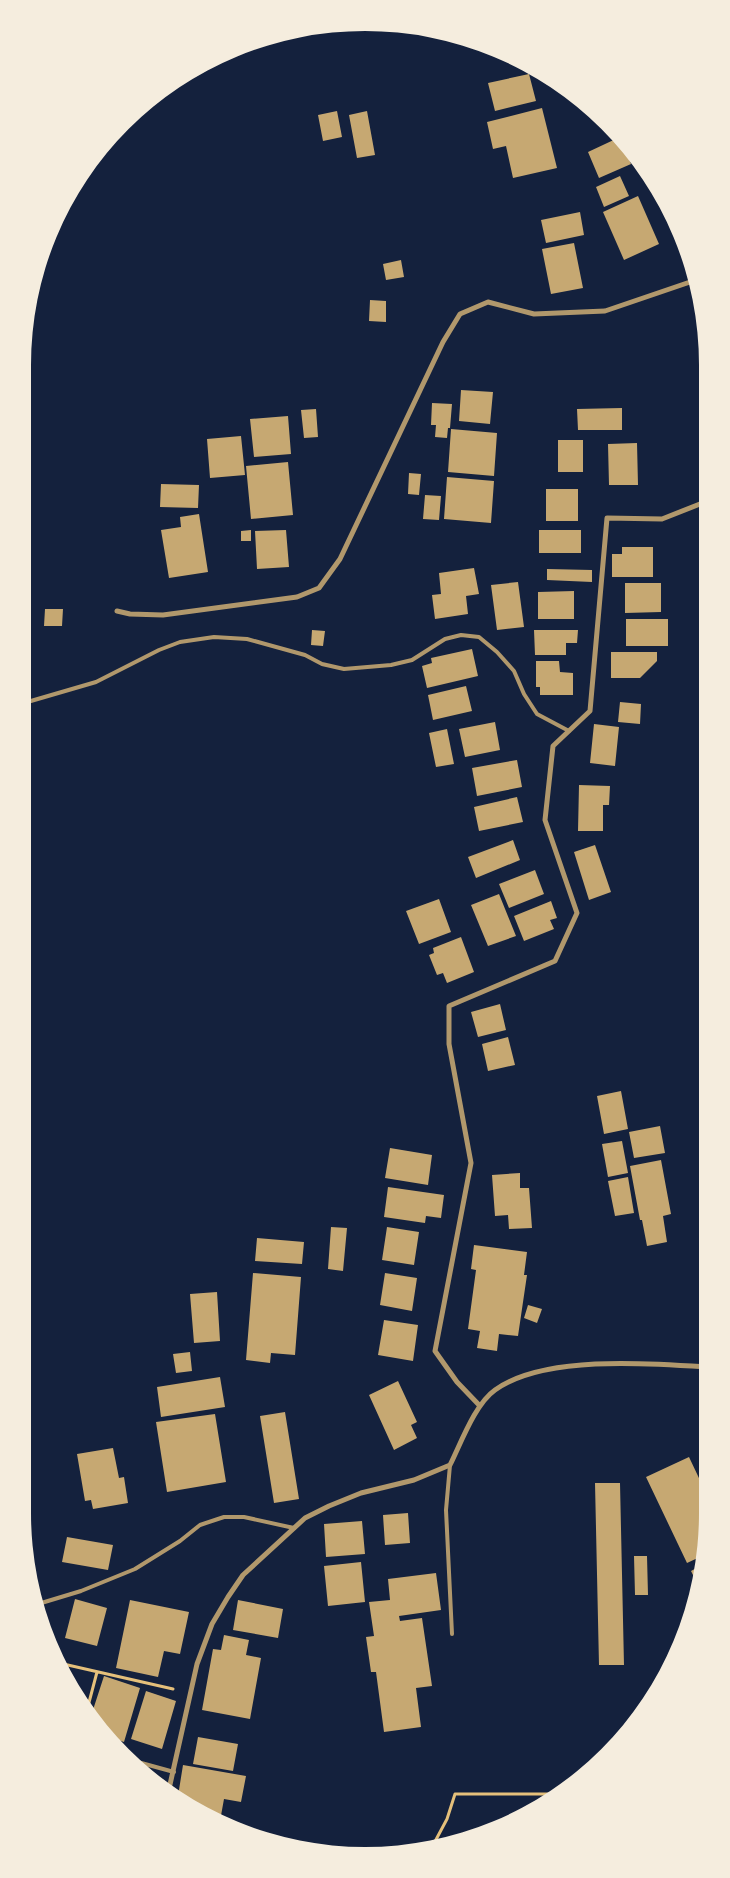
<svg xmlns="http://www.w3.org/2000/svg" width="730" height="1878" viewBox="0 0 730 1878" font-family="'DM Sans',sans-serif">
  <rect width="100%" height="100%" fill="#14213d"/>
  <path fill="#c6a872" d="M529 74 536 101 495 111 488 83Z
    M544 75 555 80 558 82 547 85Z
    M542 108 557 168 513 178 506 146 493 149 487 122Z
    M337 111 342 137 323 141 318 115Z
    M367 111 375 155 357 158 349 115Z
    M620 137 631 164 599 178 588 152Z
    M620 176 629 196 604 207 596 187Z
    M638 196 659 244 624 260 603 212Z
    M580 212 584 235 546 243 541 220Z
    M574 243 583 288 551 294 542 249Z
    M401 260 404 277 386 280 383 264Z
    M370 300 386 301V322L369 321Z
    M461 390 493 392 490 424 459 421Z
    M432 403 452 404 450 428H448L447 438 435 437 436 425H431Z
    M622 408V430H578L577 409Z
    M316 409 318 437 304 438 301 410Z
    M288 416 291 454 254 457 250 419Z
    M451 429 497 433 494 476 448 472Z
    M241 436 245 475 210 478 207 439Z
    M558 440H583V472H558Z
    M637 443 638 485H609L608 444Z
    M288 462 293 515 251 519 246 466Z
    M409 473 421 474 419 495 408 494Z
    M447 477 494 481 491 523 444 519Z
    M161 484 199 485 198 508 160 507Z
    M546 489H578V521H546Z
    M425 495 441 496 439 520 423 519Z
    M199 514 208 572 169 578 161 530 181 527 180 517Z
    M251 530V541H241V531Z
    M286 530 289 567 257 569 255 531Z
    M539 530H581V553H539Z
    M622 547H653V577H612V554H622Z
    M474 568 479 594 466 596 468 614 435 619 432 595 441 594 439 573Z
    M547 569 592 570V582L547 580Z
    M518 582 524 627 497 630 491 585Z
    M625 583H661V612L625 613Z
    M574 591V619H538V592Z
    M45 609H63L62 626H44Z
    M626 619H668V646H626Z
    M312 630 325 631 323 646 311 645Z
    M534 630H578L577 643H566V655H535Z
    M472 649 478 676 427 688 422 666 432 663 431 658Z
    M611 652H657V661L640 678H611Z
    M536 661H559L560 672 573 673V695H540V687H536Z
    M466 686 472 711 433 720 428 695Z
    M620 702 641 704 640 724 618 722Z
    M495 722 500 750 465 757 459 729Z
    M594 724 619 727 615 766 590 763Z
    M447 729 454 764 436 767 429 733Z
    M517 760 522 787 477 796 472 768Z
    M579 785 610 786 609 805H603V831H578Z
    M517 797 523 822 479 831 474 807Z
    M513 840 520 860 476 878 468 857Z
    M595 845 611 892 589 900 574 852Z
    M535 870 544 894 509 908 499 884Z
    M499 894 516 936 488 946 471 905Z
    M439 899 451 932 419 944 406 911Z
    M551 901 557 918 550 920 554 929 524 941 514 916Z
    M461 937 474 972 447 983 443 973 437 975 429 955 434 953 433 948Z
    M500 1004 506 1030 478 1037 471 1012Z
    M508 1037 515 1065 488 1071 482 1044Z
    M621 1091 628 1129 604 1134 597 1096Z
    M660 1126 665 1153 634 1158 629 1132Z
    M622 1141 628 1173 608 1177 602 1144Z
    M390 1148 432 1155 428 1185 385 1178Z
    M661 1160 671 1214 663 1216 667 1242 647 1246 642 1220H640L630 1166Z
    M520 1173V1188H529L532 1228 509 1229 508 1215 495 1216 492 1175Z
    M628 1177 634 1213 615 1216 608 1181Z
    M388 1187 444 1195 441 1218 426 1216 425 1223 384 1217Z
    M331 1227 347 1228 343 1271 328 1269Z
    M387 1227 419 1232 414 1265 382 1260Z
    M257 1238 304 1242 302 1264 255 1261Z
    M474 1245 527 1252 524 1275H527L518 1336 499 1334 497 1351 477 1348 480 1331 468 1329 476 1270 471 1269Z
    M253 1273 301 1277 295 1355 271 1353 270 1363 246 1360Z
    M385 1273 417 1278 412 1311 380 1305Z
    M217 1292 220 1341 194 1343 190 1294Z
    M528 1305 542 1309 537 1323 524 1318Z
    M384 1320 418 1325 413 1361 378 1355Z
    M190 1352 192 1371 176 1373 173 1354Z
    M220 1377 225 1407 161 1417 157 1387Z
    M398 1381 417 1422 411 1425 417 1438 394 1450 369 1395Z
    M285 1412 299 1499 274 1503 260 1416Z
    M215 1414 226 1482 167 1492 156 1422Z
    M113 1448 119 1478 124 1477 128 1503 93 1509 91 1500 85 1501 77 1454Z
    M689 1457 707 1495 708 1513 702 1556 687 1563 646 1477Z
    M595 1483H620L624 1665H599Z
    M408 1513 410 1543 385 1545 383 1515Z
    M362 1521 365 1554 326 1557 324 1524Z
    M67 1537 113 1545 108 1570 62 1562Z
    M634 1556H647L648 1595H635Z
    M361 1562 365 1602 328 1606 324 1566Z
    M700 1566 699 1577 698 1585 691 1571Z
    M436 1573 441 1610 399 1616 400 1621 422 1618 432 1686 416 1688 421 1727 384 1732 376 1672H371L366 1637 374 1636 369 1602 390 1600 388 1579Z
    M75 1599 107 1608 97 1646 65 1638Z
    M130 1600 189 1612 180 1654 164 1651 158 1677 116 1668Z
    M238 1600 283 1609 278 1638 233 1630Z
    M224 1635 249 1640 246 1655 261 1658 250 1719 202 1710 213 1649 221 1650Z
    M104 1676 140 1688 124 1742 106 1736 98 1726 100 1720 91 1716Z
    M146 1691 176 1701 162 1749 131 1739Z
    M198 1737 238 1744 233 1771 193 1764Z
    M183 1765 246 1776 241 1802 224 1799 220 1821 194 1810 178 1796Z"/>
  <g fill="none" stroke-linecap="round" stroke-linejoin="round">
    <path stroke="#e5c07b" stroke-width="3" d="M59 1663 173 1689
      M87 1710 97 1672
      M431 1849 447 1819 455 1794H560"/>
    <path stroke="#b1986c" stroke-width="4" d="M24 703 96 682 159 650 180 642 214 637 247 639 305 655 322 664 344 669 391 665 412 660 445 639 461 635 479 637 497 652 514 671 524 694 537 714 569 731
      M450 1465 446 1510 452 1634
      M38 1604 81 1591 135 1569 180 1541 200 1525 224 1517H244L294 1528
      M134 1761 174 1772"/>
    <path stroke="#b1986c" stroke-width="5" d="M672 213V214
      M117 611 130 614 163 615 297 597 319 588 340 559 443 342 460 314 488 302 534 314 605 311 693 281
      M480 1406 457 1382 435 1351 471 1163 449 1044V1006L555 961 577 913 545 820 553 746 590 711 607 518 662 519 705 502
      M169 1789 197 1664 212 1624 228 1597 243 1575 305 1518 329 1506 361 1493 414 1480 450 1465C461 1443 475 1404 495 1390 543 1355 649 1363 707 1367"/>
  </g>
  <path d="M0 0H730V1878H0ZM365 31H365A334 334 0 0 1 699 365V1513A334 334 0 0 1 365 1847H365A334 334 0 0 1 31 1513V365A334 334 0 0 1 365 31Z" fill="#f5edde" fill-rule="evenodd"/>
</svg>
